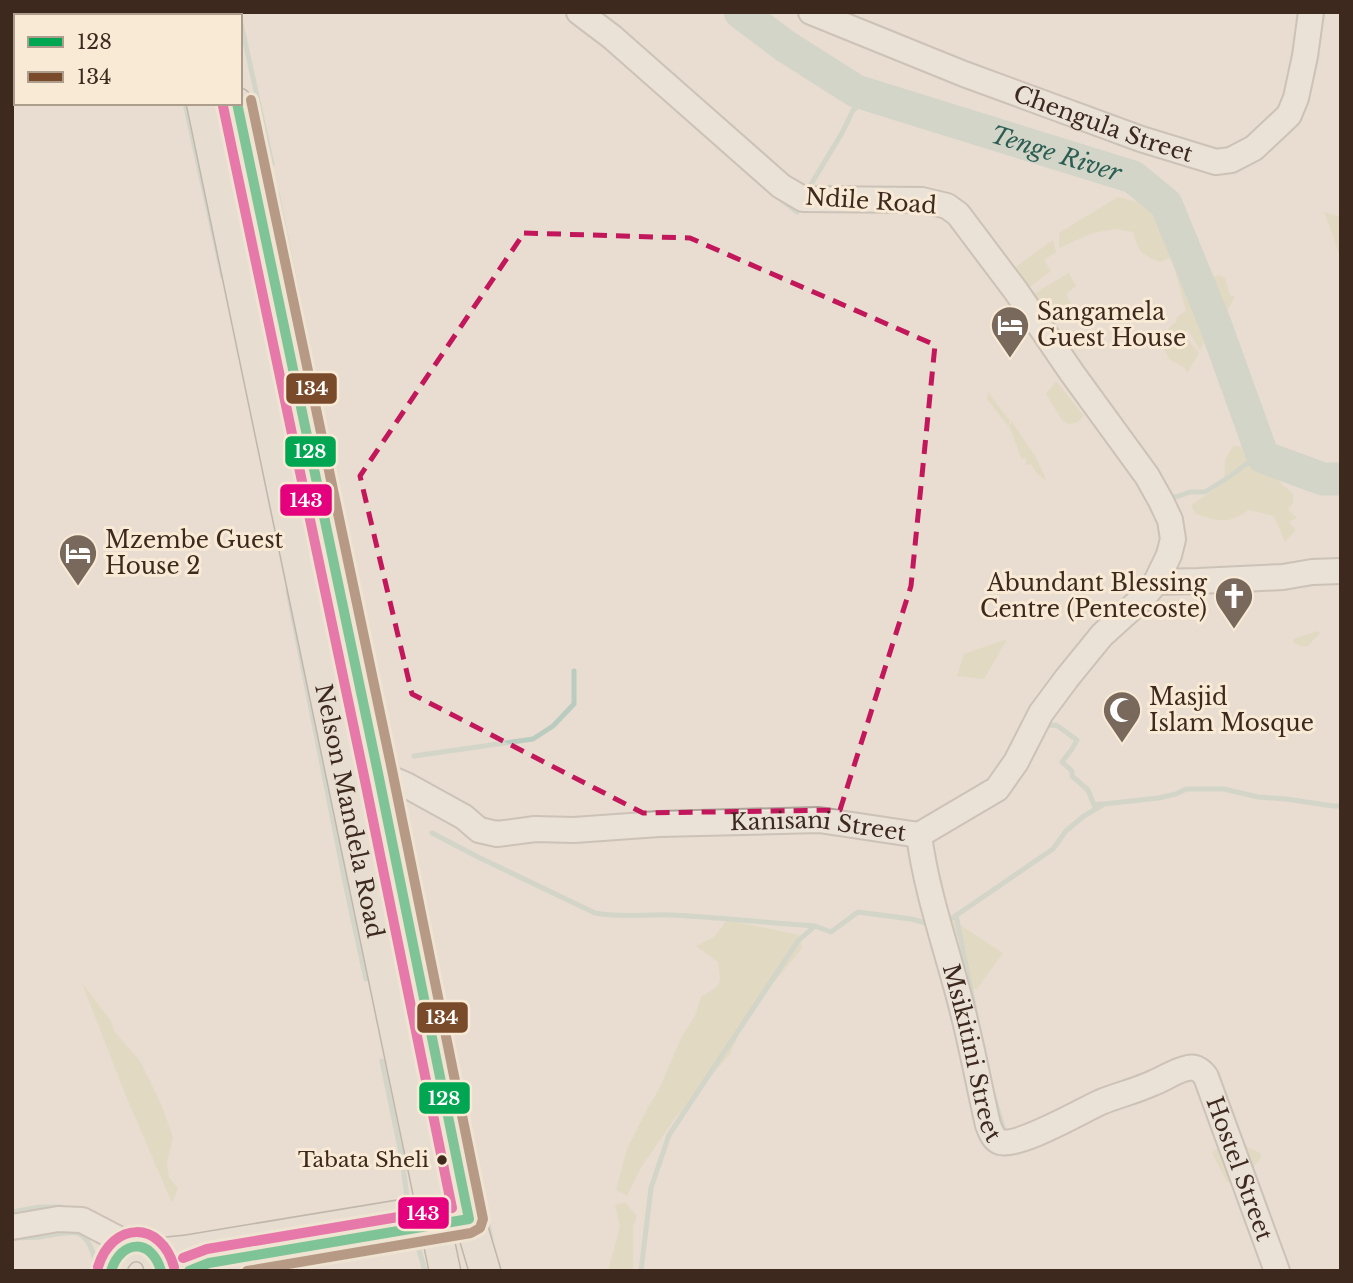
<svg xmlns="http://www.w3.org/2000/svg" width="1353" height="1283" viewBox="0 0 1353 1283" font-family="'Libre Baskerville',serif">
  <rect width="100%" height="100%" fill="#e8ddd0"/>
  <path fill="#dbd6b1" d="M1118 197 1157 207 1163 212 1176 255 1160 262C1140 253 1139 253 1133 232L1115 229 1093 233 1059 248V233Z
    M1324 212 1341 217V258Z
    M1053 240 1056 252 1044 260 1051 271 1022 293 1010 271Z
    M1173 263 1176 271 1184 274 1197 308 1202 306 1211 330 1200 350 1188 330 1182 333 1199 353 1187 373 1185 368 1169 359 1167 354 1153 334 1167 330 1174 323 1175 324 1177 317 1186 311Z
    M1069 273 1076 286 1066 294 1071 304 1042 323 1027 298Z
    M1218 275 1225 278 1230 295 1235 297 1225 314 1208 280Z
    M1056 381 1084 416 1076 423 1068 424 1062 420 1046 394Z
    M988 392 1010 421 1008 426 987 399Z
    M1012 422 1035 456 1047 481 1037 474 1031 464 1026 465V458L1024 457 1022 460 1009 426Z
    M1233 446 1249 447 1253 464 1266 470 1293 494V503L1288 509 1297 518 1289 522 1296 530 1285 542 1274 516 1249 510C1227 525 1220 521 1196 514L1191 505 1224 483 1225 460Z
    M1318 631 1320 633 1308 646H1300L1294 643 1293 639Z
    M1007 639 984 679 957 676 964 654Z
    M939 911 1003 953 977 989H962Z
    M727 920 799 935 802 948 747 1015 730 1054 676 1117 642 1166 627 1196 616 1190 627 1149 645 1113 660 1087 682 1036 695 1016 701 997C723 984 721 987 718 962L696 946 715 936Z
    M82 983 111 1021 114 1031 140 1061 161 1104 173 1137 167 1162 169 1178 178 1188 172 1203 126 1096Z
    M1241 1140 1249 1148 1260 1153 1261 1158 1240 1183 1227 1182 1212 1153 1221 1144Z
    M625 1202 637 1216 633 1226V1271H608L620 1227 615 1205Z"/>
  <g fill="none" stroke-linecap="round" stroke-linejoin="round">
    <path stroke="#baccbf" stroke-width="5" d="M167 12 168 16
      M240 19 272 164
      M185 103 223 277
      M810 186 842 133 853 110 855 109 856 91
      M277 193 389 746
      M783 201 797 212
      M1167 496 1176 497 1190 492H1205L1232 475 1250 461 1263 457
      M288 591 346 887 366 979
      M1043 726 1056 725 1077 740 1072 749 1062 762 1072 771V776L1088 790 1094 805 1101 804
      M414 756 533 739 553 726 574 704V671
      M399 789 418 882
      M432 833 480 858 595 913C619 918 645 914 670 915 718 917 767 923 815 926L831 932 858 912 911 919 927 923V921
      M956 915 978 1026
      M948 921 1053 849 1066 831 1084 816 1104 804 1158 798 1176 794 1186 789H1224L1258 797 1286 799 1333 806H1341
      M430 937 474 1171
      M382 1061 402 1158 408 1206
      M993 1094 1004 1131
      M12 1212 40 1207H61
      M411 1222 425 1271
      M488 1225 491 1239
      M16 1238C24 1237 31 1238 39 1237 48 1236 69 1231 77 1233 91 1238 95 1258 97 1271
      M641 1271 651 1188 669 1135 798 941 815 926"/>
    <path stroke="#baccbf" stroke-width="33" id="s1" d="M740 12 785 46 856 91 1133 177 1166 204 1214 321 1263 457 1323 479H1341"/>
    <g stroke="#ada298" stroke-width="28">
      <g id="minor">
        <path id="s2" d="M811 12 964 74 1141 139 1216 162 1231 160 1254 148 1289 115 1296 98 1305 56 1311 12"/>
        <path d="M1156 582 1199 581 1283 577 1312 572 1341 571"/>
        <path id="s3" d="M378 773 406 785 464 817 479 830 497 834 535 829 574 830 659 824 819 820 919 835 997 789 1016 762 1041 713 1067 678 1102 635 1144 597 1156 582 1169 555 1173 539 1170 520 1161 501 1147 476 1072 373 1016 291 958 214 947 206 922 200 803 199 781 186 612 37 579 12"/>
        <path id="s4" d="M919 835C926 889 944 941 958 993 970 1036 978 1081 988 1125 991 1132 993 1139 1000 1142 1020 1147 1081 1111 1101 1102 1118 1095 1136 1091 1153 1083 1164 1079 1176 1070 1188 1068 1196 1066 1202 1071 1206 1077L1277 1271"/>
        <path d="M12 1227 58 1219 82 1220 132 1246"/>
      </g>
    </g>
    <g stroke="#93887f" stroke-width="33">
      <g id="major">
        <path d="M183 12 184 16"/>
        <path d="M218 12 219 16"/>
        <path id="s5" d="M202 103 445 1271"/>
        <path d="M237 103 378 773 465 1204 485 1271"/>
        <path d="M152 1252 165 1253 185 1251 451 1207"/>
        <path d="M111 1271C116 1239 155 1237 160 1270"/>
      </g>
    </g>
    <use href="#minor" stroke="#efe9e1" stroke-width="24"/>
    <use href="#major" stroke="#e6ded3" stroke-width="30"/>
    <g stroke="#f8ead5" stroke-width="16">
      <path id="bus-1" d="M111 1271C121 1239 152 1238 161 1271
        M189 1271 209 1263 469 1219 378 773 237 103"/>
    </g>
    <g stroke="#f8ead5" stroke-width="16">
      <path id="bus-2" d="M247 1271 471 1233 480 1228 483 1219 392 770 251 100"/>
    </g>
    <g stroke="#f8ead5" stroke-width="16">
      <path id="bus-3" d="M183 1258 207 1249 452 1208 364 776 223 106
        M98 1267C112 1221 161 1220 174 1267"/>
    </g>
    <use href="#bus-1" stroke="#00a651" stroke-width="10"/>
    <use href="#bus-2" stroke="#7a4b2a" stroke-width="10"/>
    <use href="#bus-3" stroke="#e5007d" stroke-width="10"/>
  </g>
  <path d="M0 0H1353V1283H0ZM524 233 690 238 935 345 911 586 840 810 643 813 412 694 360 476Z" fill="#e8ddd0" fill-opacity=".55" fill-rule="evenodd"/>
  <path fill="none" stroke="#c2185b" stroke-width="5" stroke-dasharray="14 9" stroke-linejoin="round" d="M524 233 690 238 935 345 911 586 840 810 643 813 412 694 360 476Z"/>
  <defs>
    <g id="hotel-pin" transform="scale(2.0125)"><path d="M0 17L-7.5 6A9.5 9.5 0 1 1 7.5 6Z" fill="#79685c" stroke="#f8ead5"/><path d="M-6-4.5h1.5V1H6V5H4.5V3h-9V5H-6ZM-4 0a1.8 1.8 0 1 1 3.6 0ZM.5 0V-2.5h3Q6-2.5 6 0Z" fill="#fff"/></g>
    <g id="church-pin" transform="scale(2.0125)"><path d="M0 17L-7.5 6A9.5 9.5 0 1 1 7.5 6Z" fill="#79685c" stroke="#f8ead5"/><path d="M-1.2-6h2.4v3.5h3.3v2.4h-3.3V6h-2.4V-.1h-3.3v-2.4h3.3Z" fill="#fff"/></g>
    <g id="mosque-pin" transform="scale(2.0125)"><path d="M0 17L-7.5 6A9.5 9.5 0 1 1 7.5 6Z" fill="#79685c" stroke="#f8ead5"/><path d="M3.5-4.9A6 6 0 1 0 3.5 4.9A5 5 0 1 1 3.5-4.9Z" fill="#fff"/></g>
  </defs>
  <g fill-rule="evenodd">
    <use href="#hotel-pin" x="1010" y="325"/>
    <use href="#hotel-pin" x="78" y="553"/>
    <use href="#church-pin" x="1234" y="596"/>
    <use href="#mosque-pin" x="1122" y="710"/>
  </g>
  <circle fill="#3d291e" stroke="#f8ead5" stroke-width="2.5" cx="442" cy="1160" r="6"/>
  <g text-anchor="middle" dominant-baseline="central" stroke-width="6" stroke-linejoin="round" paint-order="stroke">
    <g font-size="21" fill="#3d291e" stroke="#f8ead5" text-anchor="end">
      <text x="429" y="1160">Tabata Sheli</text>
    </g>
    <g font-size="23" fill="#3d291e" stroke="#f8ead5">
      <text stroke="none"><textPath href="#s2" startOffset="313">Chengula Street</textPath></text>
      <text transform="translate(871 201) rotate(4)">Ndile Road</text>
      <text stroke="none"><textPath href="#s5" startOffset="723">Nelson Mandela Road</textPath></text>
      <text stroke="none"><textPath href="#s3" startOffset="457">Kanisani Street</textPath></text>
      <text stroke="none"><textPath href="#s4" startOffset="224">Msikitini Street</textPath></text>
      <text stroke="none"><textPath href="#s4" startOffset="642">Hostel Street</textPath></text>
    </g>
    <g font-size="23" fill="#3d291e" stroke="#f8ead5" text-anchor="start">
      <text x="1037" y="312">Sangamela<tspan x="1037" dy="26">Guest House</tspan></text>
      <text x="105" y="540">Mzembe Guest<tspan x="105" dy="26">House 2</tspan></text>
      <text x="1207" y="583" text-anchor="end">Abundant Blessing<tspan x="1207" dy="26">Centre (Pentecoste)</tspan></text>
      <text x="1149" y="697">Masjid<tspan x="1149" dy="26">Islam Mosque</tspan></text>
    </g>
    <g font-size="24" font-style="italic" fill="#2c5e54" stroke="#f8ead5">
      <text stroke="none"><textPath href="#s1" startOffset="350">Tenge River</textPath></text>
    </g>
  </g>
  <g stroke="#f8ead5" stroke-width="2.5">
    <rect x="285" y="372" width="53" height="33" rx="7" fill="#7a4b2a"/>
    <rect x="284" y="435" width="53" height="33" rx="7" fill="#00a651"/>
    <rect x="279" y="483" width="54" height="34" rx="7" fill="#e5007d"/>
    <rect x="416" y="1001" width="53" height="33" rx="7" fill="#7a4b2a"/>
    <rect x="418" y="1081" width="53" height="34" rx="7" fill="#00a651"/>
    <rect x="397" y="1196" width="53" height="34" rx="7" fill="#e5007d"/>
  </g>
  <g font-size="19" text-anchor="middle" font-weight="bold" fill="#fff">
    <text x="312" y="395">134</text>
    <text x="310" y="458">128</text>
    <text x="306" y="507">143</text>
    <text x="442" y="1024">134</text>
    <text x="444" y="1105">128</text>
    <text x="423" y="1220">143</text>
  </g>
  <rect width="1353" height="1283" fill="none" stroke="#3d291e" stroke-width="28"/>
  <rect x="14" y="14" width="228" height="91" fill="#f8ead5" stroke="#ad9d8c" stroke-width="2"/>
  <rect x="28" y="37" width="35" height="10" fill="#00a651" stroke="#ad9d8c" stroke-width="2"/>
  <text x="77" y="49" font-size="21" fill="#3d291e">128</text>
  <rect x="28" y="72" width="35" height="10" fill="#7a4b2a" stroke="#ad9d8c" stroke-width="2"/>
  <text x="77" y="84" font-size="21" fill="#3d291e">134</text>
</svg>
